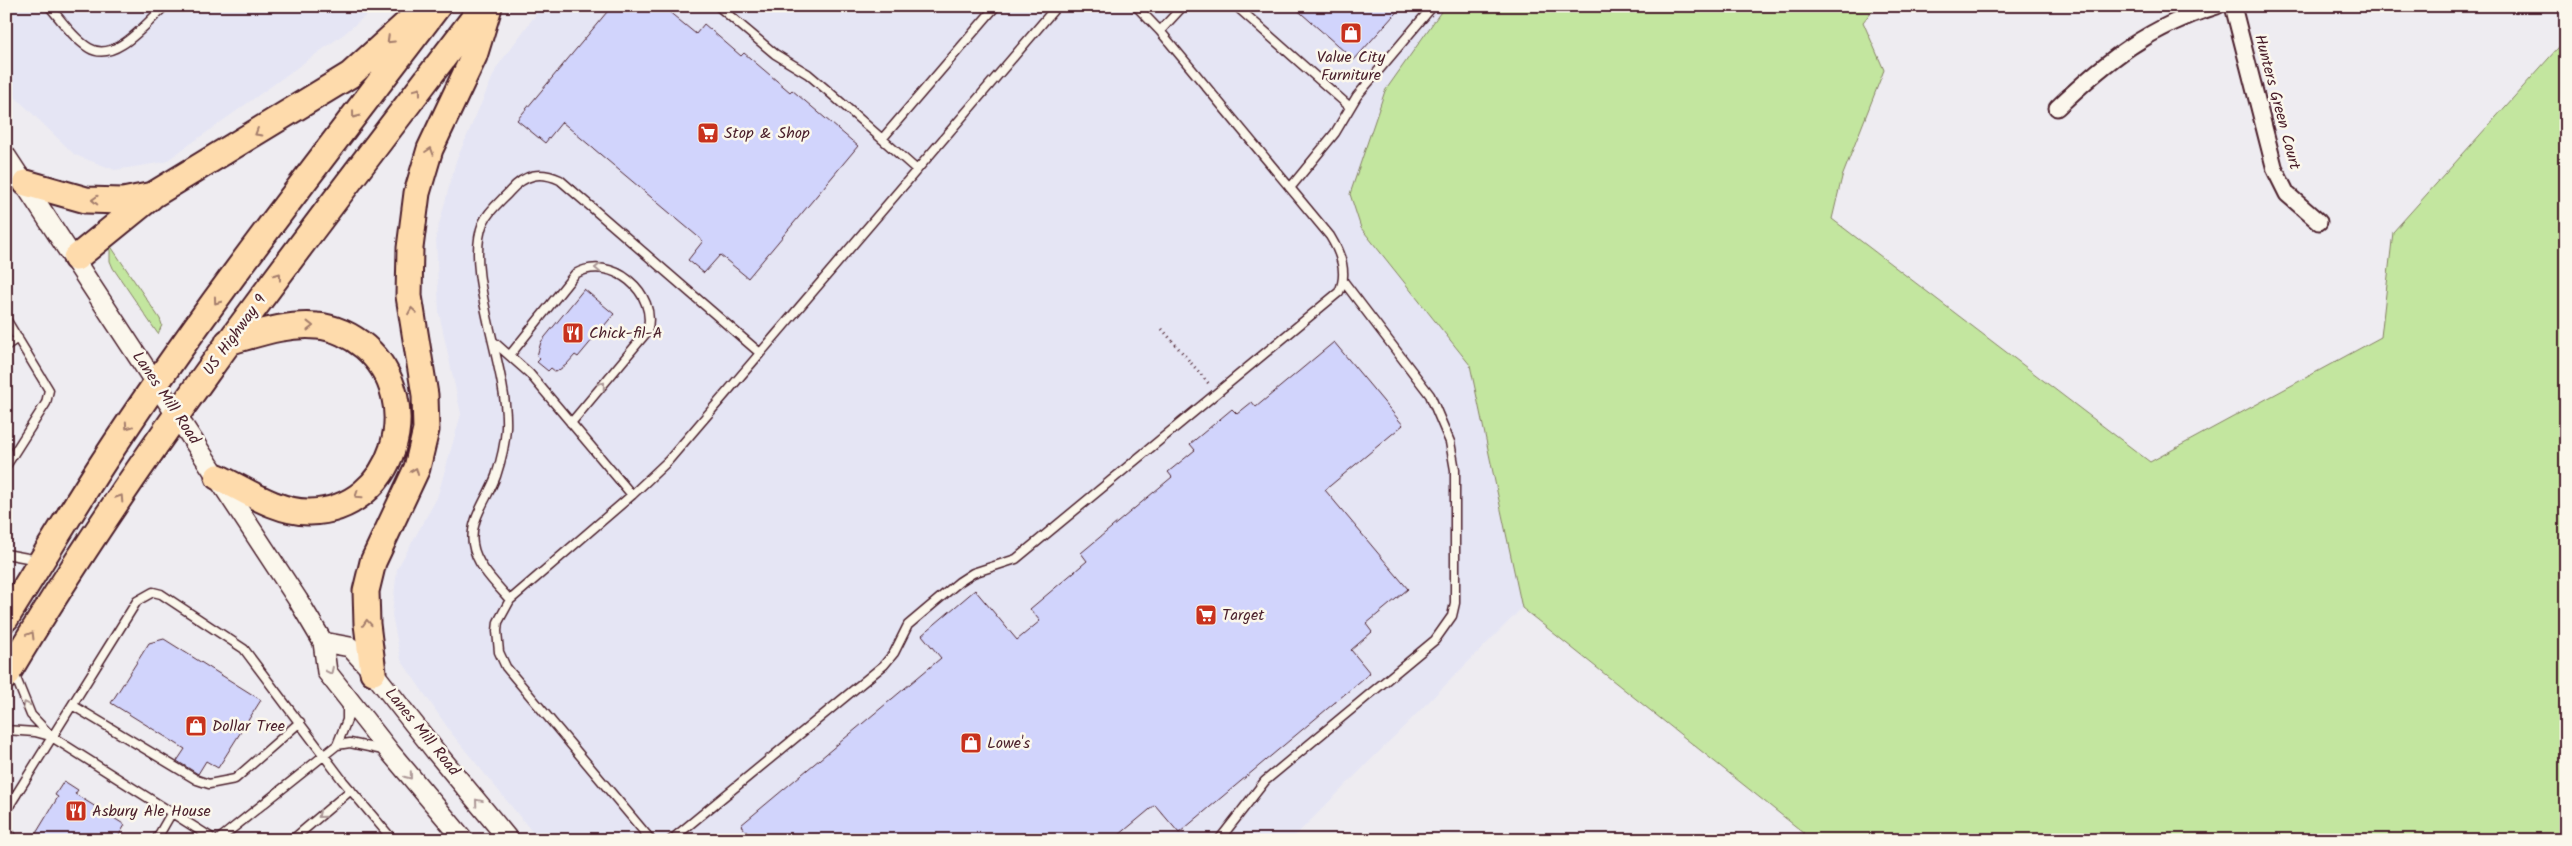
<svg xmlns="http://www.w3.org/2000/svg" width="2572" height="846" viewBox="0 0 2572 846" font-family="Kalam,sans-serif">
  <rect width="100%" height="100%" fill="#eeecf1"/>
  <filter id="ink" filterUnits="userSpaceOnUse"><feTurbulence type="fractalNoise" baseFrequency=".02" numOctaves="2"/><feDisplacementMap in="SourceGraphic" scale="10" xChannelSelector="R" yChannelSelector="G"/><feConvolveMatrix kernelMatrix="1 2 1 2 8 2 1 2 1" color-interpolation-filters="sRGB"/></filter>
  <g filter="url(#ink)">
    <path fill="#e5e5f4" d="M6 6H377L344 34 165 162 115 170 75 155 6 88Z
      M542 6H1465L1361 228 1470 365 1522 608 1291 840H539L452 734 401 660 392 615 397 569 437 498 461 414 439 313 436 236 456 161 497 67Z"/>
    <path fill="#c3e69f" stroke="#868265" d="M1445 6H1876L1863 22 1884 70 1842 177 1832 219 2150 462 2381 337 2393 232 2566 39V840H1798L1804 833 1522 608 1470 365 1361 228 1350 194 1385 91Z
      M110 245 160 319 162 325 158 334 113 268 110 261Z"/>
    <path fill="#d1d4fc" stroke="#4a1f2b" d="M612 6H662L696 34 704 24 741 56 744 53 790 92 792 90 858 146 748 278 720 255 704 273 688 260 703 241 562 122 545 143 517 120Z
      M1293 6H1402L1354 60Z
      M584 289 614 314 578 357 575 355 566 365 556 372 551 368 548 371 537 362 540 359 537 356 541 342Z
      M1334 342 1403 425 1325 490 1408 589 1366 624 1372 632 1351 650 1370 673 1179 833 1155 805 1113 840H753L741 825 941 658 922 635 975 590 1017 640 1040 621 1030 609 1087 561 1081 553 1172 477 1168 472 1195 450 1190 444 1232 409 1237 414 1252 402 1256 407Z
      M164 639 261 700 218 768 206 761 198 774 177 761 185 749 111 703 149 643Z
      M64 781 78 790 75 794 125 825 116 840H32L58 797 55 795Z"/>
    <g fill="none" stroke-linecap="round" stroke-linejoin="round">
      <g stroke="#4a1f2b" stroke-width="11">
        <path id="service" d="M49 6C61 20 74 39 89 48 115 64 147 22 165 6
          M718 6 775 54 808 74 828 91 917 170
          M1236 6 1350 107
          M1160 31 1183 6
          M882 139 996 6
          M6 184 22 183
          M1290 188 1335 133 1357 96 1433 6
          M6 319 49 390 46 403 6 466
          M494 342 529 373 632 495
          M6 346 18 338
          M510 355 575 274C611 253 659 293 647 332L571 423
          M6 554 38 560
          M510 600C496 584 476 565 473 544 469 520 488 498 496 476 501 461 505 445 506 428 509 369 463 272 483 223 488 211 502 200 510 191 525 174 540 171 560 180L760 353
          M14 673 31 715 52 737 215 840
          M72 705 197 780 209 784 235 779 300 722
          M6 730 35 732 50 736
          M337 745 347 720V703
          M6 811 137 601 153 592 161 594 244 649 343 781 393 840
          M6 830 15 840
          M156 840 172 812
          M218 840 337 745 350 743 383 750
          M292 840 351 790
          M651 840 506 667 499 652 497 631 498 622 510 600 632 495 668 461 1057 6
          M671 840 884 665 894 653 908 625 959 582 973 573 1016 559 1339 292C1348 273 1341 254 1330 236L1160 31 1136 6
          M1219 840 1265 781 1435 640 1452 616 1455 603V470L1450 442 1430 395 1344 282"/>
      </g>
      <g stroke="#4a1f2b" stroke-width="19">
        <path id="minor" d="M2233 6 2275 170 2287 194 2319 222
          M2057 108C2107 60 2150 26 2217 6"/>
      </g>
      <g stroke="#4a1f2b" stroke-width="22">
        <path id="tertiary" d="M6 156 298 600 323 642 327 672 390 752 464 840
          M323 642 350 647 373 672 436 752 509 840"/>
      </g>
      <g stroke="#4a1f2b" stroke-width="29">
        <path id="trunk" d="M26 183 86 200 123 201 153 195 350 75 415 16
          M76 258 151 197
          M218 477C245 490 278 513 310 512 394 510 427 401 365 347 352 336 334 327 317 326 287 323 257 334 228 342
          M6 618C38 567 69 515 102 464 205 305 324 156 438 6
          M373 672 367 624 366 591 373 562 417 468 426 430 425 395 409 296 410 248 417 193 430 149 474 56 489 7
          M6 676C146 440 317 224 483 6"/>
      </g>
      <path stroke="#4a1f2b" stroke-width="3" stroke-dasharray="1 4" stroke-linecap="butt" d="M1162 329 1210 385"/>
      <use href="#service" stroke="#fbf7ec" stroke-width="8"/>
      <use href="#minor" stroke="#fbf7ec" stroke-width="15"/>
      <use href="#tertiary" stroke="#fbf7ec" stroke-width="19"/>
      <use href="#trunk" stroke="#fedbac" stroke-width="25"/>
    </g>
    <defs><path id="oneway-chevron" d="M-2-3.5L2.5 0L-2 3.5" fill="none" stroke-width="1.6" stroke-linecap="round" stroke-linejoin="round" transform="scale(1.25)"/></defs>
    <g stroke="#a47d6c">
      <use href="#oneway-chevron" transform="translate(390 40) rotate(136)"/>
      <use href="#oneway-chevron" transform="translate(418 91) rotate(-53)"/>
      <use href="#oneway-chevron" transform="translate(355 115) rotate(127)"/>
      <use href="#oneway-chevron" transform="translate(258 133) rotate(149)"/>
      <use href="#oneway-chevron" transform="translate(430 151) rotate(-72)"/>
      <use href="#oneway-chevron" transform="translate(95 200) rotate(-178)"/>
      <use href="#oneway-chevron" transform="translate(278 276) rotate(-53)"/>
      <use href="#oneway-chevron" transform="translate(217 301) rotate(126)"/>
      <use href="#oneway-chevron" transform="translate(412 311) rotate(-99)"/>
      <use href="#oneway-chevron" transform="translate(310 326)"/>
      <use href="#oneway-chevron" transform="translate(128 426) rotate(125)"/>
      <use href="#oneway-chevron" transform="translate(415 471) rotate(-67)"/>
      <use href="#oneway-chevron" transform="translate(358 495) rotate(146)"/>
      <use href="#oneway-chevron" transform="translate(120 498) rotate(-57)"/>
      <use href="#oneway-chevron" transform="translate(367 623) rotate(-94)"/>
      <use href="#oneway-chevron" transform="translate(31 635) rotate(-59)"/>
    </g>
    <g stroke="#ab9695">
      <use href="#oneway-chevron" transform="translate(598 268) rotate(-179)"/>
      <use href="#oneway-chevron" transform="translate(602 385) rotate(-50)"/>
      <use href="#oneway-chevron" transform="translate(330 671) rotate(65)"/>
      <use href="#oneway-chevron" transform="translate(26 705) rotate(-116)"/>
      <use href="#oneway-chevron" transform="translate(409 776) rotate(51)"/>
      <use href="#oneway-chevron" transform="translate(478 802) rotate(-130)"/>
      <use href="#oneway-chevron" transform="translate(321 815) rotate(140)"/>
    </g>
  </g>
  <defs>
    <g id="shop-square" transform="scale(1.125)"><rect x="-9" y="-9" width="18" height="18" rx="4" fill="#c8321e" stroke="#fbf7ec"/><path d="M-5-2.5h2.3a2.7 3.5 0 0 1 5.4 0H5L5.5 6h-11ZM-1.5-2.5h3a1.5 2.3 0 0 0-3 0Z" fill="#fff"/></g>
    <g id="supermarket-square" transform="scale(1.125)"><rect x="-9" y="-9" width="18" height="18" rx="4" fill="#c8321e" stroke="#fbf7ec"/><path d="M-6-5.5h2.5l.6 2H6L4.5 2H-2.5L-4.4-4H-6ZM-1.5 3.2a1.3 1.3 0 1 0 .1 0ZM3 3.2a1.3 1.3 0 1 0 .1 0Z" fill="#fff"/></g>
    <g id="restaurant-square" transform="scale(1.125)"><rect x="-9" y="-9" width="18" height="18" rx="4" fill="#c8321e" stroke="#fbf7ec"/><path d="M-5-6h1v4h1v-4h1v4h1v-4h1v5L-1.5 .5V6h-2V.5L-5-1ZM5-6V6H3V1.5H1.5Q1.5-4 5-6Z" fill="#fff"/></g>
  </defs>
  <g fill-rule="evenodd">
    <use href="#shop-square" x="1351" y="33"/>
    <use href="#supermarket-square" x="708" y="133"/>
    <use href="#restaurant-square" x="573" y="333"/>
    <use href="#supermarket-square" x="1206" y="615"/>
    <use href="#shop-square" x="196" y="726"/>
    <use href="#shop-square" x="971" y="743"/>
    <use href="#restaurant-square" x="76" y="811"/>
  </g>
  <g text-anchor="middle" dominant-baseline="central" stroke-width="5" stroke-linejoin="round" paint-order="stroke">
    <g font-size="16" fill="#4a1f2b" stroke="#fbf7ec" text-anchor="start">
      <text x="1351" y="57" text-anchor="middle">Value City<tspan x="1351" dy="18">Furniture</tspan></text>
      <text x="724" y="133">Stop &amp; Shop</text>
      <text x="589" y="333">Chick-fil-A</text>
      <text x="1222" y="615">Target</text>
      <text x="212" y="726">Dollar Tree</text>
      <text x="987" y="743">Lowe's</text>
      <text x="92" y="811">Asbury Ale House</text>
    </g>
    <g font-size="16" fill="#4a1f2b" stroke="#fbf7ec">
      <text transform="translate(2277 102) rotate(75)">Hunters Green Court</text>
      <text transform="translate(235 335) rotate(-54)">US Highway 9</text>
      <text transform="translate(166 398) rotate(56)">Lanes Mill Road</text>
      <text transform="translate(422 732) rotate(51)">Lanes Mill Road</text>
    </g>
  </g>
  <rect width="2572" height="846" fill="none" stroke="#fbf7ec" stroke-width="25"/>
  <rect x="12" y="12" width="2547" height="821" fill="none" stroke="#4a1f2b" stroke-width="2" filter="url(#ink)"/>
</svg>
